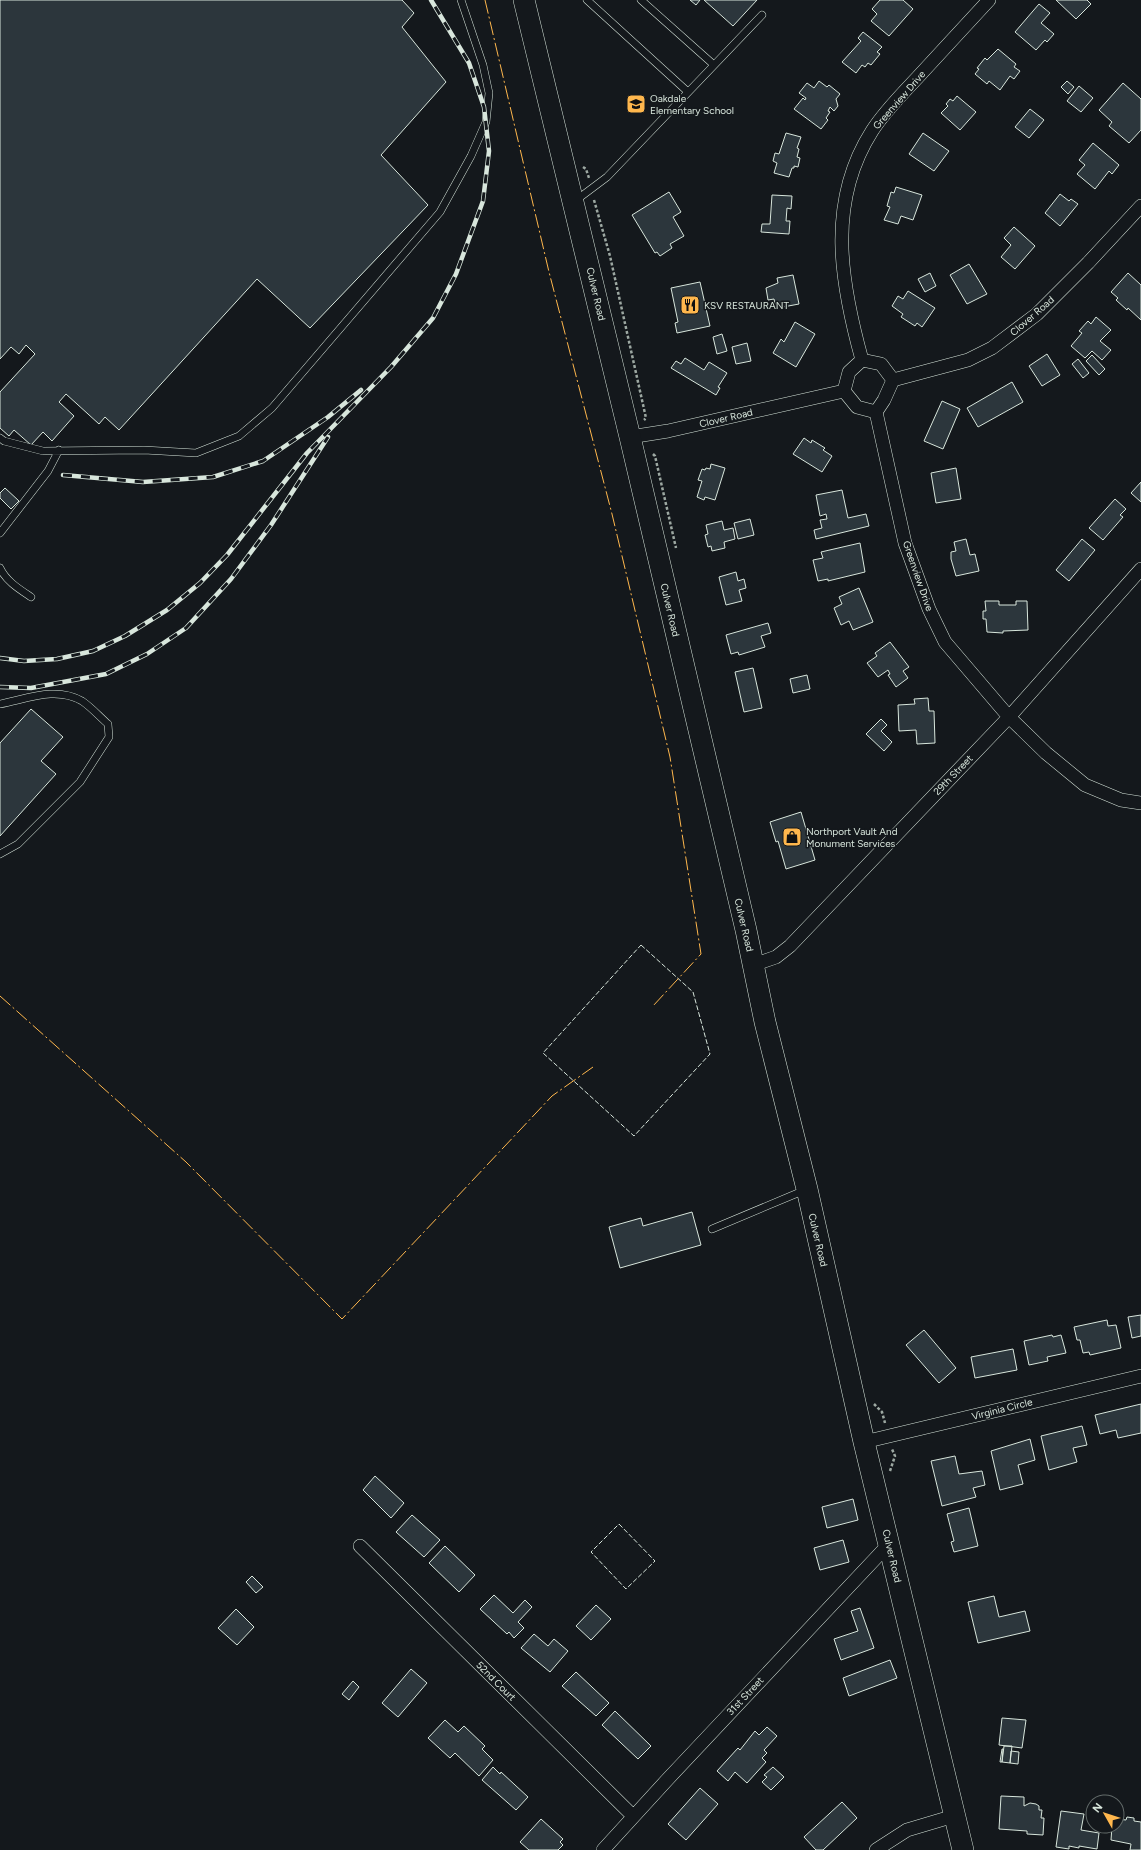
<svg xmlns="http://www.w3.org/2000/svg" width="1141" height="1850" viewBox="0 0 1141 1850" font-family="Figtree,sans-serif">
  <rect width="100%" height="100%" fill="#14181c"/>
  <path fill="#2c363c" stroke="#d8e6dc" d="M0 0H402L414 13 402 27 446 82 381 155 428 205 310 328 257 279 119 430 105 417 99 424 66 394 59 402 74 416 52 441 43 432 31 445 14 430 9 436 0 428V392L35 354 26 345 19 354 11 347 0 359Z
    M690 0H700L696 5Z
    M704 0H757L733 26Z
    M880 0H903L913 9 889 36 871 21 877 14 872 9Z
    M1056 0H1087L1091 4 1076 19Z
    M1039 4 1050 13 1041 23 1054 34 1047 42 1045 40 1036 50 1015 32Z
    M863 32 882 47 877 52 880 54 871 65 868 63 865 67 862 65 856 73 842 62 861 41 858 38Z
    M998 49 1016 64 1014 67 1020 71 1014 79 1010 76 1000 90 989 81 987 84 975 74 979 69 977 68 985 58 987 60Z
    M819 81 827 87 829 85 840 94 836 99 838 106 834 111 830 107 828 111 830 112 826 118 828 120 821 129 794 109 803 98 805 100 806 98 799 93 807 83 814 88Z
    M1067 81 1074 87 1068 94 1061 87Z
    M1123 83 1141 99V130L1129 143 1109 126 1112 122 1099 110Z
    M1079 86 1093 98 1081 112 1067 101Z
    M957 96 976 112 960 130 941 113 948 106 946 104 950 99 953 101Z
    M1030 109 1044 120 1029 138 1015 127Z
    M786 133 801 137 797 148 799 149 797 157 800 158 798 167 794 166V168H792L789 177 774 173 777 163 773 161 775 153 779 154Z
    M923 133 949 151 934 171 909 154Z
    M1093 143 1119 165 1112 174 1109 171 1095 189 1077 174 1085 165 1079 160Z
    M896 187 922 195 913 220 901 216 898 224 884 220 890 207 887 206 891 192 894 193Z
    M669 192 681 212 673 217 684 236 670 244 672 248 660 256 657 252 655 253 632 215Z
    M1060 194 1069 201 1071 199 1078 204 1060 226 1045 213Z
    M772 195 792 196 791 209 787 208 786 221H790L789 234 761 232 762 224H770Z
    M1014 227 1035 246 1015 269 1001 257 1011 245 1004 238Z
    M969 264 987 294 967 304 950 275Z
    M930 273 936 286 925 292 918 279Z
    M1128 273 1141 285V320L1128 308 1127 310 1116 300 1118 298 1111 292Z
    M793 275 799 304 783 307 782 303 775 304 774 299 768 300 766 288 778 283 777 278Z
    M700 282 710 326 677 333 675 323 678 322 671 288Z
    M908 291 935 308 922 327 917 323 915 326 901 317 903 314 892 306 898 296 903 299Z
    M1096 317 1111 330 1100 341 1111 350 1102 360 1092 351 1085 358 1071 346 1082 333 1079 331 1088 321 1091 324Z
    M795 322 815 334 796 367 773 353 781 339 784 342Z
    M722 334 727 351 717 354 713 337Z
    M747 343 751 361 736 364 732 347Z
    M1047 354 1060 375 1042 386 1029 366Z
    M1092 355 1105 369 1099 375 1086 361Z
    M685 358 704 370 709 362 727 373 718 387 720 388 716 395 671 368 676 361 681 364Z
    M1078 359 1089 373 1083 378 1072 364Z
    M1012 382 1023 402 978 427 967 408Z
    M942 401 960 409 943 449 924 441Z
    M804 438 811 443 812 440 825 448 823 450 832 456 822 472 793 454Z
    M711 464 725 468 715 500 705 497 704 500 697 497 702 481 698 480 702 469 705 470 706 468 710 469Z
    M956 468 961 499 936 503 931 473Z
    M1141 482V502L1131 493Z
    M5 488 19 501 11 509 0 498V493Z
    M842 490 848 518 866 514 869 526 816 539 814 530 822 528 820 520 827 519 826 514 820 516 816 495Z
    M1115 499 1126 509 1120 515 1123 517 1103 540 1089 528Z
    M750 519 754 535 738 539 734 523Z
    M722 521 724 530 733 528 735 539 724 542 725 548 712 551 711 546 708 547 705 535 708 534 706 525Z
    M966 539 970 555 975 554 979 571 956 576 951 559V552L956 551 954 542Z
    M1082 539 1095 550 1069 581 1056 570Z
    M860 543 865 572 828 581V579L818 581 813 560 823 558 821 552Z
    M736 572 738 581 744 579 746 588 739 590 742 601 726 605 719 577Z
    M859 588 873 622 853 630 849 621 841 625 834 608 842 604 839 597Z
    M985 601H999V605H1016V601H1027L1028 630 1003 631V633L987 632 986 619H983V611H986Z
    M768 623 771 633 761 636 765 647 739 655 738 652 731 654 726 635Z
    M890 642 909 667 903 671 908 678 896 687 888 675 890 674 888 670 878 677 867 663 877 656 875 653Z
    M753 668 762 708 744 712 735 672Z
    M807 675 810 689 793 693 790 679Z
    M928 698 929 711H934L935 743 917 744 916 730 899 731 898 705 915 704 914 699Z
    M31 709 63 737 41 761 56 774 0 836V743Z
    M881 719 887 725 881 731 892 742 884 751 866 734Z
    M801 812 815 860 786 869 778 841 776 842 770 822Z
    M692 1212 701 1245 620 1268 609 1227 641 1218 643 1226Z
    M1141 1315V1336L1132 1338 1128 1317Z
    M1107 1320 1108 1326 1116 1325 1121 1348 1090 1355 1089 1352 1083 1353 1080 1340H1077L1074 1327Z
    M924 1330 956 1368 939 1383 906 1345Z
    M1052 1335 1053 1337 1061 1335 1066 1353 1047 1357 1048 1361 1029 1365 1024 1341Z
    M1013 1349 1017 1370 975 1378 971 1357Z
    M1141 1404V1433L1118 1438 1116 1430 1100 1434 1095 1415Z
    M1082 1426 1087 1445 1073 1448 1077 1462 1049 1470 1041 1436Z
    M1030 1439 1035 1460 1018 1465 1023 1484 1000 1490 991 1451Z
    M955 1456 959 1474 982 1471 985 1485 973 1488 976 1497 942 1506 931 1461Z
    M375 1476 404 1503 391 1518 363 1490Z
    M853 1499 858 1520 827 1528 822 1507Z
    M969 1508 978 1546 954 1552 951 1542 954 1541 947 1514Z
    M412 1515 440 1540 424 1557 396 1532Z
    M843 1540 849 1562 820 1570 814 1548Z
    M445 1546 475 1575 459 1592 429 1563Z
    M252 1576 263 1587 256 1593 246 1582Z
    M494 1595 513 1613 525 1600 532 1607 518 1622 524 1628 514 1638 509 1632 507 1634 480 1609Z
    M994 1596 999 1617 1025 1611 1030 1631 978 1643 968 1602Z
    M596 1605 611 1619 591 1640 576 1626Z
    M860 1608 874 1648 841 1660 834 1639 858 1631 851 1611Z
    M236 1609 254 1627 237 1645 218 1628Z
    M534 1634 548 1646 554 1639 568 1651 550 1672 521 1648Z
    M890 1660 897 1678 849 1696 843 1678Z
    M411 1669 427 1683 398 1717 382 1703Z
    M576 1672 609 1703 596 1716 562 1686Z
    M353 1681 359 1687 349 1700 342 1694Z
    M615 1711 651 1746 638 1759 602 1725Z
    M1002 1718 1026 1720 1022 1748 999 1745Z
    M445 1720 458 1732 464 1726 485 1746 482 1749 493 1760 479 1776 455 1753 450 1758 428 1738Z
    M767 1727 777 1736 764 1750 767 1753 762 1758 766 1762 747 1783 735 1772 728 1781 717 1771 738 1748 740 1750 755 1731 759 1735Z
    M1004 1746H1012L1010 1763 1002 1762Z
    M1002 1749H1003L1002 1762H1000Z
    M1011 1751 1019 1752 1018 1764 1010 1763Z
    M493 1767 500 1774 501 1772 528 1797 516 1810 482 1780Z
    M773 1767 784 1777 771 1790 762 1782 767 1777 764 1775Z
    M700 1788 718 1804 686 1840 668 1824Z
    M1001 1796 1024 1797V1806L1030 1803 1036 1804 1039 1806V1810H1042L1041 1818H1044L1043 1835 1027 1834V1831L999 1829Z
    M842 1802 857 1818 823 1850H816L804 1837Z
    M1061 1811 1084 1814 1081 1830 1099 1833 1097 1849 1079 1846V1848L1069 1846V1849L1056 1847Z
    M1127 1817 1134 1818V1821L1141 1822V1850H1130L1131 1844 1111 1840 1112 1826H1117V1819L1126 1820Z
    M541 1819 563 1839 560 1842 563 1845 558 1850H529L520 1842Z"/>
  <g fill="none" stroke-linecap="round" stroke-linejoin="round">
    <g stroke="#d8e6dc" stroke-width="8">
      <path id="lane" d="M587 0 688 92
        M641 0 714 65
        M575 201 607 177 762 15
        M0 438 4 441 43 451 144 450 196 453 239 436 272 408 440 212 471 156 486 122 489 93 483 65 461 0
        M0 533 48 471 59 450
        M0 568C6 581 19 589 31 597
        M0 704C27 699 56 686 82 701 91 707 100 717 108 724L109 737 80 782 18 844 0 854
        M712 1229 805 1190"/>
    </g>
    <g stroke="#d8e6dc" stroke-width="14">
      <path id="street" d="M862 360C841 284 826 203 872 131 884 112 901 95 917 78 941 52 965 26 989 0
        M862 360 881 364 893 380 884 400 876 412 857 407 844 391 849 372Z
        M893 380 968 360 992 348 1037 314 1088 263 1141 206
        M876 412 905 543 929 609 945 642 1009 717 1046 753 1085 785 1121 800 1141 803
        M630 437 668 431 844 391
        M753 965 776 957 790 946 1009 717 1141 569
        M864 1442 1141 1376
        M360 1546 633 1816
        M603 1850 666 1781 889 1544
        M876 1850 907 1830 954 1816"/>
    </g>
    <g stroke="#d8e6dc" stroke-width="22">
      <path id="primary" d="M524 0 630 437 746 930 765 1022 807 1189 864 1442 963 1850"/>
    </g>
    <path stroke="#9da8a2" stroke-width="2.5" stroke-dasharray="3 2" stroke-linecap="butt" d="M583 167 586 169 589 178
      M594 200 610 256 646 418 644 420
      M653 454 655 456 676 548
      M874 1404 882 1412 885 1423
      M890 1471 895 1456 892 1449"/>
    <use href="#lane" stroke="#14181c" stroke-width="7"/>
    <use href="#street" stroke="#14181c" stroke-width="13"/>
    <use href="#primary" stroke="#14181c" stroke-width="21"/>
    <g stroke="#d8e6dc" stroke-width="4.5">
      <path id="rail" d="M63 475 143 482 213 477 263 461 328 417 361 390
        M0 658 24 661 57 659 93 651 125 636 167 610 200 583 227 555 307 453 391 367 433 318 456 274 483 201 489 151 484 107 469 63 431 0
        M0 687 31 688 106 674 147 654 186 628 231 579 271 525 328 437"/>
    </g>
    <use href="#rail" stroke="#14181c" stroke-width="3" stroke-dasharray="9" stroke-linecap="butt"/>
    <path stroke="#d8e6dc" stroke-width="1" stroke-dasharray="5 2" stroke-linecap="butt" d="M641 945 693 992 710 1054 634 1136 543 1053Z
      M619 1524 655 1561 626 1589 591 1552Z"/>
    <path stroke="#ffb74d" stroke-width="1" stroke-dasharray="14 3 2 3" stroke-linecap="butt" d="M485 0 549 272 612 514 670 757 701 954 653 1006
      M0 996 186 1162 342 1319 552 1096 593 1067"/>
  </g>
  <defs>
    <g id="school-square" transform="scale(1)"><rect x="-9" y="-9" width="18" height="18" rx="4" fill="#ffb74d" stroke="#14181c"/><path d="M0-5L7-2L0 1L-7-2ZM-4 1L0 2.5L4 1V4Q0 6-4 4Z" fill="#111"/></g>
    <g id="restaurant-square" transform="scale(1)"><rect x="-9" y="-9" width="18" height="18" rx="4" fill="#ffb74d" stroke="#14181c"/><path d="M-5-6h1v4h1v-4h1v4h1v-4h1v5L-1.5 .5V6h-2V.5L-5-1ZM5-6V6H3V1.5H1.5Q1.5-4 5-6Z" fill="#111"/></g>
    <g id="shop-square" transform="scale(1)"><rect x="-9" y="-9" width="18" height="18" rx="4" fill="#ffb74d" stroke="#14181c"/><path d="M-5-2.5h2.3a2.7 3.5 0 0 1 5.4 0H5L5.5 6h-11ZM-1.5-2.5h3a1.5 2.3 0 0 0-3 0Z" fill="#111"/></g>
  </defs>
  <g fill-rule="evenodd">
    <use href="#school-square" x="636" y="104"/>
    <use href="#restaurant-square" x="690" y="305"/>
    <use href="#shop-square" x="792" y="837"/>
  </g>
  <g text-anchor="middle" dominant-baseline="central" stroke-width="3" stroke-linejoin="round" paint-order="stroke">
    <g font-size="10" fill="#d8e6dc" stroke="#14181c" text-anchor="start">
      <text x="650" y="98">Oakdale<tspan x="650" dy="12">Elementary School</tspan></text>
      <text x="704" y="305">KSV RESTAURANT</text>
      <text x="806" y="831">Northport Vault And<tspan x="806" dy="12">Monument Services</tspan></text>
    </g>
    <g font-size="10" fill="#d8e6dc" stroke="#14181c">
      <text transform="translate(899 100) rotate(-49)">Greenview Drive</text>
      <text transform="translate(596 294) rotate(77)">Culver Road</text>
      <text transform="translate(1032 316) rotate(-41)">Clover Road</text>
      <text transform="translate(726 418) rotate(-13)">Clover Road</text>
      <text transform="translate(918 576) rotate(71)">Greenview Drive</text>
      <text transform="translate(670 610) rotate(77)">Culver Road</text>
      <text transform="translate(953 775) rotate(-46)">29th Street</text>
      <text transform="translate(744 925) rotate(77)">Culver Road</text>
      <text transform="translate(818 1240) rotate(77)">Culver Road</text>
      <text transform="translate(1002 1409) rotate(-14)">Virginia Circle</text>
      <text transform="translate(892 1556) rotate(77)">Culver Road</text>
      <text transform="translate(496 1681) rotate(45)">52nd Court</text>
      <text transform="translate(745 1696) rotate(-47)">31st Street</text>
    </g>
  </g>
  <g transform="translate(1105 1814) rotate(309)"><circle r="19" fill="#14181c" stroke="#626a69"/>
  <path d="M0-3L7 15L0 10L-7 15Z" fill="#ffb74d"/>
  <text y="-6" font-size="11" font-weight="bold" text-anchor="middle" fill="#d8e6dc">N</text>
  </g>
</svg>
